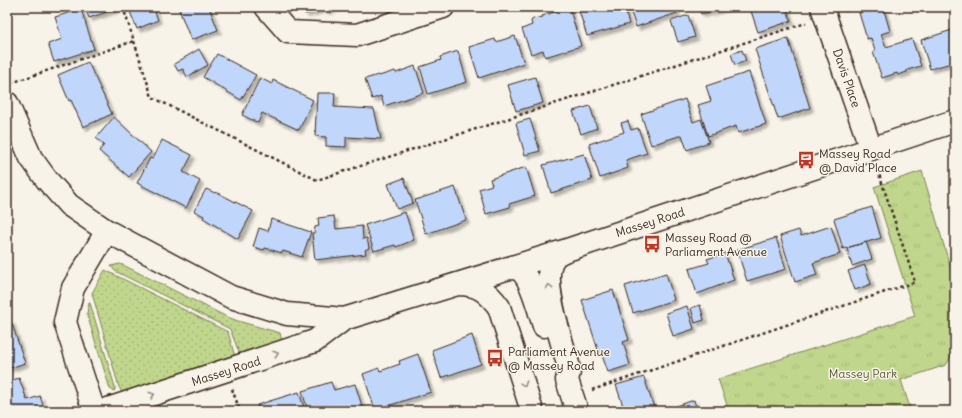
<svg xmlns="http://www.w3.org/2000/svg" width="962" height="418" viewBox="0 0 962 418" font-family="Delius,sans-serif">
  <defs>
    <pattern id="grass-dots" width="8" height="8" patternUnits="userSpaceOnUse"><rect width="8" height="8" fill="#c0d68c"/><path d="M2 2h.1M6 6h.1" fill="none" stroke="#a6b878" stroke-width="1.8" stroke-linecap="round"/></pattern>
    <pattern id="park-tufts" width="24" height="20" patternUnits="userSpaceOnUse"><rect width="24" height="20" fill="#c0d68c"/><path d="M3 7l-1-3M5 7V3M7 7l1-3M15 17l-1-3M17 17v-4M19 17l1-3" fill="none" stroke="#a6b878"/></pattern>
    <filter id="shadow"><feDropShadow dx="3.5" dy="3.5" stdDeviation="1" flood-color="#0004"/></filter>
  </defs>
  <rect width="100%" height="100%" fill="#f7f3e8"/>
  <filter id="ink" filterUnits="userSpaceOnUse"><feTurbulence type="fractalNoise" baseFrequency=".025" numOctaves="2"/><feDisplacementMap in="SourceGraphic" scale="8" xChannelSelector="R" yChannelSelector="G"/><feConvolveMatrix kernelMatrix="1 2 1 2 8 2 1 2 1" color-interpolation-filters="sRGB"/></filter>
  <g filter="url(#ink)">
    <path fill="url(#grass-dots)" stroke="#7e8055" d="M120 264 125 266 225 316 238 321 280 333 282 341 240 355 230 329 115 271 111 266Z
      M105 270 228 332 235 357 123 394 119 387 92 293Z
      M89 303H90L115 387V390L114 391 110 389 89 321 87 313Z"/>
    <path fill="url(#park-tufts)" stroke="#7e8055" d="M922 171 955 283V350L946 365 901 380 911 411H729L718 379 915 316 874 187Z"/>
    <path fill="#c1d6fb" stroke="#3b2a1e" filter="url(#shadow)" d="M85 7H115L116 9 89 18Z
      M134 7H153L158 20 137 29 129 9Z
      M178 7H209L218 30 191 40Z
      M303 7H338L326 11 325 8 305 14Z
      M569 7 581 46 545 57 543 50 531 54 522 29 532 25 531 21 533 19 543 17 542 16Z
      M591 7H624L629 24 587 36 579 11Z
      M629 7H675L677 13 636 27Z
      M698 7H728L701 14Z
      M748 7H786L791 21 758 32 751 11H750Z
      M878 7H883L890 31 881 34 886 47 912 39 921 66 907 70V72L898 75 897 73 882 78 873 52 875 51 871 38 867 39 859 13Z
      M81 9 94 49 54 62 48 44 62 39 55 17Z
      M688 15 695 37 678 42 671 21Z
      M955 29V62L930 69 921 40Z
      M515 36 524 63 479 78 469 47 495 39 496 42Z
      M788 38 810 108 778 119 755 49Z
      M199 49 208 65 187 77 183 69 178 71 174 64Z
      M742 50 746 61 735 65 731 54Z
      M458 51 467 82 428 94 420 67 441 60 440 57Z
      M217 54 256 75 241 100 203 77Z
      M88 62 112 114 83 127 71 100 69 101 58 75Z
      M415 66 424 93 384 106 381 96 372 99 365 79 378 75 379 76 395 71 396 73Z
      M749 72 766 124 738 133 736 126 708 136 698 105 711 101 706 86Z
      M535 77 543 103 516 111 508 85Z
      M260 78 272 84 273 80 313 100 299 130 262 113 258 123 242 115Z
      M317 93H335L334 107 374 109 381 139 346 137V147L326 146V137L315 136Z
      M685 99 693 122 701 119 709 142 687 150 682 135 651 145 641 114Z
      M590 106 597 128 581 134 573 111Z
      M114 117 151 152 129 177 99 151 104 145 96 138Z
      M530 119 540 151 525 155 516 123Z
      M628 121 631 130 638 128 647 153 626 160 628 168 600 178 589 144 624 132 621 123Z
      M162 140 192 155 183 172 200 181 186 208 137 183 150 158 153 159Z
      M584 154 592 180 551 193 543 165Z
      M526 167 535 196 509 204 510 207 486 214 479 189 492 185 490 179Z
      M404 178 413 203 397 209 388 184Z
      M455 187 466 220 426 234 415 200Z
      M206 189 215 193 216 192 253 211 238 239 203 218 204 216 194 211Z
      M872 207 881 238 843 249 834 219Z
      M405 212 414 240 396 247 395 245 374 251 365 225Z
      M334 216 336 229 362 226 363 239 367 238 369 248 365 250 366 254 315 260 312 233H314L315 227 319 226 318 218Z
      M271 219 311 232 302 257 283 251 282 253 265 248 264 250 253 247 259 228 268 231Z
      M831 226 840 254 813 263 817 275 795 282 780 236 799 230 801 236Z
      M776 238 786 269 747 281 737 250Z
      M866 242 872 259 852 266 847 248Z
      M725 253 734 280 697 294 689 269 709 263 707 259Z
      M865 265 871 284 855 290 848 271Z
      M666 273 674 300 633 313 625 286Z
      M613 290 629 340 623 342 630 365 608 372 600 350H598L582 300Z
      M700 305 704 320 695 323 691 308Z
      M687 306 694 329 673 336 666 313Z
      M11 321 25 363 7 369V322Z
      M472 335 481 364 441 378 432 350Z
      M418 354 431 392 375 410 363 374 379 368 380 371 400 364 399 361Z
      M644 377 655 411H628L627 408 624 409 616 385Z
      M19 378 27 400 40 396 45 411H7V382Z
      M331 382 334 390 355 384 363 409 355 411H308L302 391Z
      M299 392 305 411H259L257 405Z
      M694 400 697 411H672L671 408Z"/>
    <g fill="none" stroke-linecap="round" stroke-linejoin="round">
      <g stroke="#3b2a1e" stroke-width="25">
        <path id="minor" d="M266 7 288 32 357 35 443 7
          M822 7 871 149
          M94 411 65 322 73 288 107 231
          M102 411 315 341 344 319"/>
      </g>
      <g stroke="#3b2a1e" stroke-width="25">
        <path id="tertiary" d="M7 103 31 158 47 180 69 205 107 231 231 297 287 314 344 319 564 251 955 121
          M564 251C560 253 556 255 554 258 539 278 562 341 568 364L569 372 567 380 577 411
          M508 268C512 268 517 268 520 270 531 277 540 314 544 326
          M458 284C478 284 487 291 499 307L532 411"/>
      </g>
      <path stroke="#3b2a1e" stroke-width="2.5" stroke-dasharray="3 3" stroke-linecap="butt" d="M123 7 152 97 317 180 806 23
        M845 11 856 7
        M11 83 134 41
        M232 389 240 411
        M592 390 915 282 877 168"/>
      <use href="#minor" stroke="#f7f3e8" stroke-width="22"/>
      <use href="#tertiary" stroke="#f7f3e8" stroke-width="22"/>
    </g>
    <defs><path id="oneway-chevron" d="M-2-3.5L2.5 0L-2 3.5" fill="none" stroke-width="1.6" stroke-linecap="round" stroke-linejoin="round"/></defs>
    <g stroke="#998e83">
      <use href="#oneway-chevron" transform="translate(549 287) rotate(-94)"/>
      <use href="#oneway-chevron" transform="translate(276 354) rotate(-19)"/>
      <use href="#oneway-chevron" transform="translate(524 384) rotate(72)"/>
      <use href="#oneway-chevron" transform="translate(152 395) rotate(-18)"/>
    </g>
  </g>
  <defs>
    <g id="bus-bare" transform="scale(1.38)"><path d="M-5-6H5V4H4V6H2V4H-2V6H-4V4H-5ZM-3.5-4V0h7V-4ZM-3.5 1.2v1.5H-2V1.2ZM2 1.2v1.5H3.5V1.2Z" fill="#c8321e" stroke="#f7f3e8" stroke-width="2.5" paint-order="stroke"/></g>
  </defs>
  <g fill-rule="evenodd">
    <use href="#bus-bare" x="806" y="160"/>
    <use href="#bus-bare" x="652" y="244"/>
    <use href="#bus-bare" x="495" y="358"/>
  </g>
  <g text-anchor="middle" dominant-baseline="central" stroke-width="3" stroke-linejoin="round" paint-order="stroke">
    <g font-size="12" fill="#3b2a1e" stroke="#f7f3e8">
      <text transform="translate(847 78) rotate(71)">Davis Place</text>
      <text transform="translate(650 222) rotate(-18)">Massey Road</text>
      <text transform="translate(226 371) rotate(-18)">Massey Road</text>
    </g>
    <g font-size="12" fill="#3b2a1e" stroke="#f7f3e8" text-anchor="start">
      <text x="819" y="153">Massey Road<tspan x="819" dy="14">@ David Place</tspan></text>
      <text x="665" y="237">Massey Road @<tspan x="665" dy="14">Parliament Avenue</tspan></text>
      <text x="508" y="351">Parliament Avenue<tspan x="508" dy="14">@ Massey Road</tspan></text>
    </g>
    <g font-size="12" fill="#5c553a" stroke="#f7f3e8">
      <text x="863" y="373">Massey Park</text>
    </g>
  </g>
  <rect width="962" height="418" fill="none" stroke="#f7f3e8" stroke-width="24"/>
  <rect x="12" y="12" width="938" height="394" fill="none" stroke="#3b2a1e" stroke-width="1.5" filter="url(#ink)"/>
</svg>
